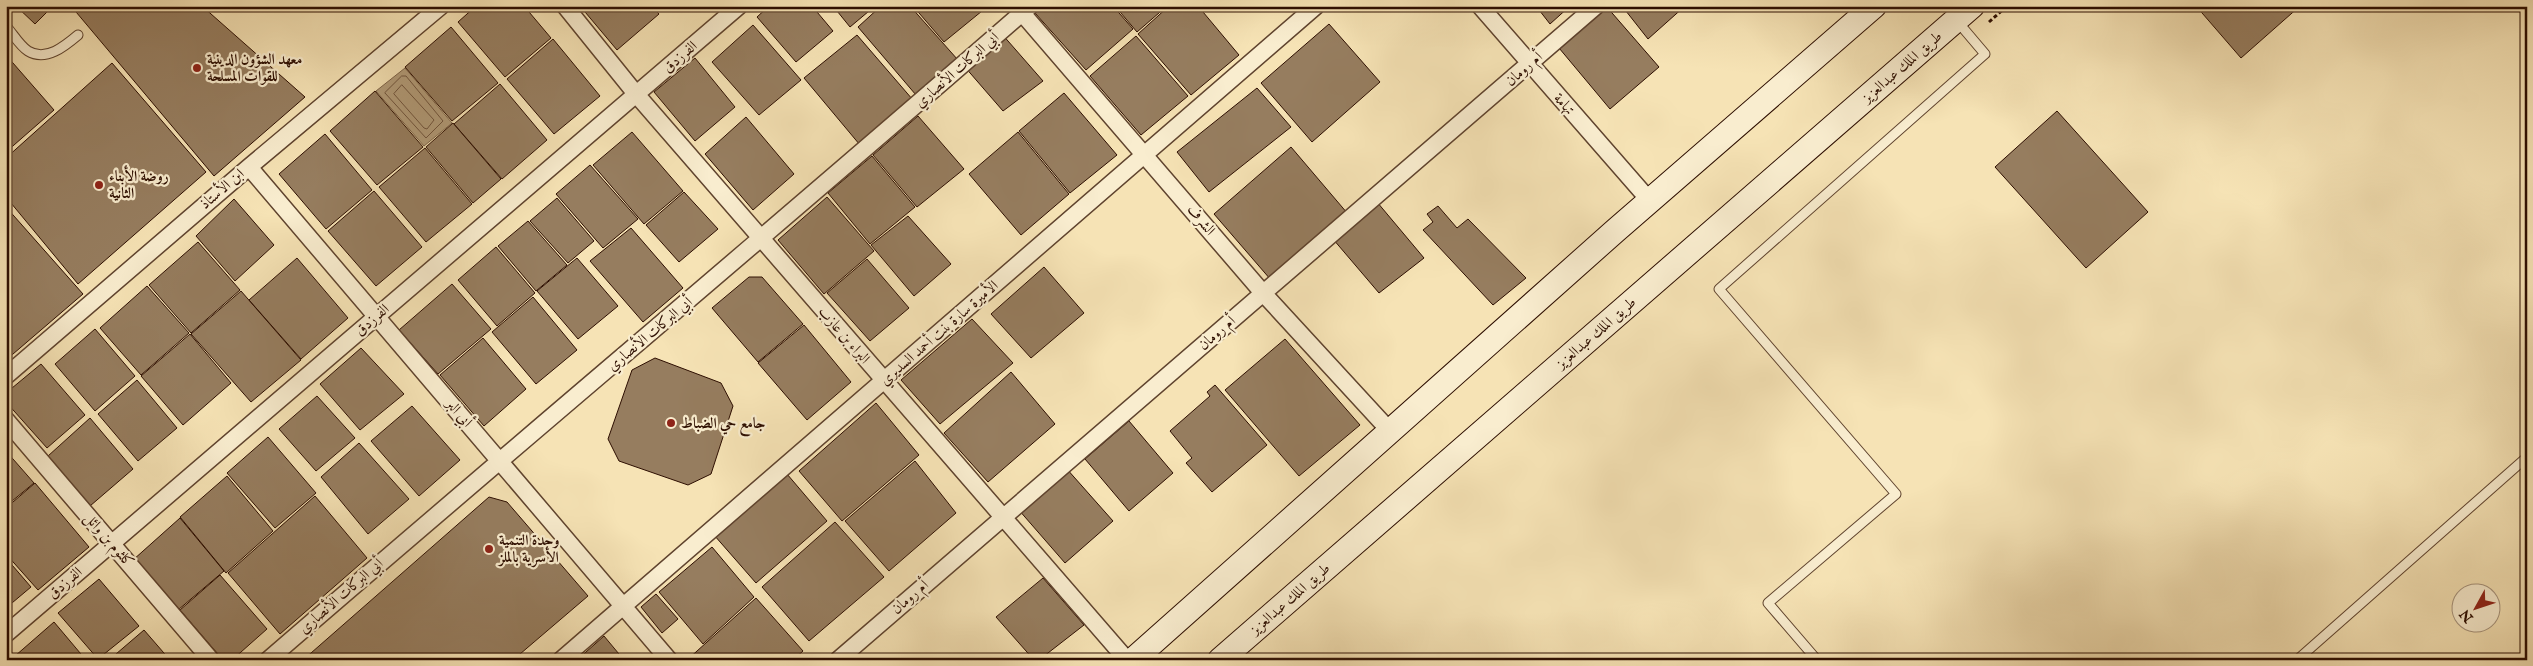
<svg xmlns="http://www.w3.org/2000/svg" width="2533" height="666" viewBox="0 0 2533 666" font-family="'IM FELL English',Amiri,serif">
  <rect width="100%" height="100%" fill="#f6e3b5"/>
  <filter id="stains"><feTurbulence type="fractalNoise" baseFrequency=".004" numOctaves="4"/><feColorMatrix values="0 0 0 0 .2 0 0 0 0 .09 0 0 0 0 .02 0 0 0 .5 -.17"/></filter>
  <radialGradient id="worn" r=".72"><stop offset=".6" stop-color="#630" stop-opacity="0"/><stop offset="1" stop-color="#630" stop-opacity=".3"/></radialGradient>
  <path fill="#b29b78" stroke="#7d6348" d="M405 68 452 123 424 146 376 91Z"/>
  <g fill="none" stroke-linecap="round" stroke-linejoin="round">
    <path stroke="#70543c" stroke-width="1" d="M402 76H406L443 121 426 138 385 93Z
      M402 85 434 120 427 129 424 128 394 94Z"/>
  </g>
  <path fill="#967d5f" stroke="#2d0e01" d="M16 6H53L35 24Z
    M71 6H202L305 97 214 176Z
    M476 6H524L551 38 505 77 458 22Z
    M580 6H652L659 14 617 50Z
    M769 6H812L833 31 796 62 757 17Z
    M833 6H875L850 27Z
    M881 6H910L958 60 916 95 858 27Z
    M913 6H978L982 11 944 42Z
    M1042 6H1113L1133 29 1086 70 1035 13Z
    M1115 6H1167L1137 32Z
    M1169 6H1198L1239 55 1191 95 1138 34Z
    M1536 6H1570L1550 24Z
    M1583 6H1606L1659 67 1610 109 1549 36Z
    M1622 6H1685L1648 39Z
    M2196 6H2300L2241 58Z
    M1329 24 1380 82 1312 142 1261 83Z
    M753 25 801 80 759 115 712 62Z
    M451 27 498 83 452 121 405 67Z
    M1001 33 1043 81 1003 111 964 66Z
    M857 35 913 100 860 145 804 78Z
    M1136 36 1188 96 1141 135 1090 76Z
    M553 39 600 96 554 134 507 79Z
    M6 55 54 110 6 152Z
    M695 58 735 107 695 141 654 92Z
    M112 63 206 172 78 284 6 197V158Z
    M500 84 547 140 502 179 454 124Z
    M1257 88 1291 127 1209 192 1177 152Z
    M375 91 423 147 377 185 330 131Z
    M1064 93 1117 155 1070 193 1019 131Z
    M2057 111 2148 212 2086 268 1995 167Z
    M918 116 964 169 917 207 873 155Z
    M746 117 794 174 753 210 705 154Z
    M453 123 501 179 473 203 426 147Z
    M632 132 683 191 644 224 593 165Z
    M1018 132 1069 194 1021 235 969 174Z
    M325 134 372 190 326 229 279 174Z
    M1291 147 1348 214 1271 280 1214 214Z
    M425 148 472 204 426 242 379 187Z
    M872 156 915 207 870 244 828 193Z
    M590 165 638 219 603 248 556 194Z
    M374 191 422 247 376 286 328 231Z
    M684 192 718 229 679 262 646 225Z
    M827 197 874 251 824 294 778 240Z
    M557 198 594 241 568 263 530 221Z
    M234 199 274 245 235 281 196 236Z
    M1377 202 1424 258 1379 293 1333 239Z
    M1438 206 1457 228 1468 219 1526 278 1493 305 1423 230 1433 222 1427 214Z
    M6 207 83 294 6 360Z
    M908 216 951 264 914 296 871 245Z
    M528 221 567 265 536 291 498 246Z
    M631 228 683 288 643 322 590 261Z
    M198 242 240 290 191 333 149 285Z
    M496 247 535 293 497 326 458 280Z
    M297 258 348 318 301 359 249 300Z
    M577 258 618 306 578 339 537 291Z
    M867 259 909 308 870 341 827 293Z
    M1044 267 1084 313 1031 358 991 314Z
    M749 277H762L803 324 758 362 712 308Z
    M452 284 491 329 438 374 399 330Z
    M147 286 189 333 141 375 100 328Z
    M241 291 301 360 251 402 191 334Z
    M533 297 577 350 536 384 492 332Z
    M972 319 1013 363 940 424 901 380Z
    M804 325 851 382 807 420 758 363Z
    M95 329 135 376 95 411 55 364Z
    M190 334 231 383 183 425 141 376Z
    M483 338 526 389 484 426 440 375Z
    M1285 339 1360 425 1299 476 1225 390Z
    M361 348 404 394 360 430 320 384Z
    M655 358 721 383 733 406 711 474 688 485 619 461 608 439 632 370Z
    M41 364 85 415 47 448 6 402V393Z
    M1011 372 1055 424 988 482 944 433Z
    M137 380 177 428 138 461 98 414Z
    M1215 385 1267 445 1212 492 1186 463 1192 458 1170 431 1210 396 1207 392Z
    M317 396 355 438 316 471 279 429Z
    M876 403 919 455 842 521 799 471Z
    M412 406 460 460 419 496 371 441Z
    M90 418 133 469 90 506 48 456Z
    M1129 421 1173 473 1129 511 1085 459Z
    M268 437 316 493 275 528 227 473Z
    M359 443 409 499 368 534 321 477Z
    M6 451 34 483 6 506Z
    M915 461 956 513 889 571 845 521Z
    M1066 468 1113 521 1065 563 1018 509Z
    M787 474 827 521 756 583 714 535Z
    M227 476 273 531 226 573 180 517Z
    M35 483 89 547 38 590 6 554V508Z
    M315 496 367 558 280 634 228 573Z
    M489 497 507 502 588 596 513 660H303Z
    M180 518 224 571 178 610 133 560Z
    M835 522 884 577 809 641 762 587Z
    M712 547 754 597 703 644 659 592Z
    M6 558 31 587 6 608Z
    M220 575 267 629 232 660H223L180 610Z
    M1043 578 1084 625 1039 660H1034L996 617Z
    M99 579 139 626 98 659 58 613Z
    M656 594 678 619 662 633 641 607Z
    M756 598 803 651 793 660H687Z
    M54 622 86 660H18L15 656Z
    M144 630 170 660H109Z
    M604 636 624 660H577Z"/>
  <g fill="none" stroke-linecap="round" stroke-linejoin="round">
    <g stroke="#5f432e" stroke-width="11">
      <path id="service" d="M6 26C13 34 20 46 28 51 46 62 65 46 78 35
        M1817 660 1768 603 1896 494 1719 289 1985 54 1957 21
        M2297 660 2527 457"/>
    </g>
    <g stroke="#5f432e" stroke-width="19">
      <path id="minor" d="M565 6 636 94 1127 660
        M1016 6 1263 293 1389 430
        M1480 6 1650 201
        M249 167 669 660
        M6 376 249 167 441 6
        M6 420 211 660
        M6 634 739 6
        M268 660C521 441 778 226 1030 6
        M561 660 1316 6
        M838 660 1596 6"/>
    </g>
    <g stroke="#2d0e01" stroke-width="26">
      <path id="secondary" d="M1133 660 1615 231 1874 6
        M1220 660 1972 6"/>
    </g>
    <path stroke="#2d0e01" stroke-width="3" stroke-dasharray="4 2.5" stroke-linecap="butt" d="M1989 22 2007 6"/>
    <use href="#service" stroke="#f9edcf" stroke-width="9"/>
    <use href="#minor" stroke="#f9edcf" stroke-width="16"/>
    <use href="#secondary" stroke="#f9edcf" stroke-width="24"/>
  </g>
  <g fill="#8f2418" stroke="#f9edcf" stroke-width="2">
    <circle cx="197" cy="68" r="5"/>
    <circle cx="99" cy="185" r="5"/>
    <circle cx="671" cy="423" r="5"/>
    <circle cx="489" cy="549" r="5"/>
  </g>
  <g text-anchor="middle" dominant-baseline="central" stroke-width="4.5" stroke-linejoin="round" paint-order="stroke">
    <g font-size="15" fill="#2d0e01" stroke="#f9edcf">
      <text transform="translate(680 57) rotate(-41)">الفرزدق</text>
      <text transform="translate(1902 67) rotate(-41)">طريق الملك عبدالعزيز</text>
      <text transform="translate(1524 69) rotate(-41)">أم رومان</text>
      <text transform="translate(957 70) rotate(-41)">أبي البركات الأنصاري</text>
      <text transform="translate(1564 104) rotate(48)">تهامة</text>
      <text transform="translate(222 189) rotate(-41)">ابن الأستاذ</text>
      <text transform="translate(1201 220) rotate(50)">الشرف</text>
      <text transform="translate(372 320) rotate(-41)">الفرزدق</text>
      <text transform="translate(939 333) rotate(-41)">الأميرة سارة بنت أحمد السديري</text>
      <text transform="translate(1217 333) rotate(-41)">أم رومان</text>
      <text transform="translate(1596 333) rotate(-41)">طريق الملك عبدالعزيز</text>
      <text transform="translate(650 334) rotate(-40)">أبي البركات الأنصاري</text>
      <text transform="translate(844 335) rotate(49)">البراء بن عازب</text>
      <text transform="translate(459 413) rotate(49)">أبي البر</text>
      <text transform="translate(109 540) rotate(49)">كلثوم بن وائل</text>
      <text transform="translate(65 583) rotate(-41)">الفرزدق</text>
      <text transform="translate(341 596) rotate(-41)">أبي البركات الأنصاري</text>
      <text transform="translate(910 597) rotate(-41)">أم رومان</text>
      <text transform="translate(1290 599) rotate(-41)">طريق الملك عبدالعزيز</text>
    </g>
    <g font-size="15" font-weight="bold" fill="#2d0e01" stroke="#f9edcf" text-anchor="start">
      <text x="207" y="59">معهد الشؤون الدينية<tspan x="207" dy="17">للقوات المسلحة</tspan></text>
      <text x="109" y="176">روضة الأبناء<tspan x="109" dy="17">الثانية</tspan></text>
      <text x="681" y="423">جامع حي الضباط</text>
      <text x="499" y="540">وحدة التنمية<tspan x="499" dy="17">الأسرية بالملز</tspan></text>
    </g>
  </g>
  <rect width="2533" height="666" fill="none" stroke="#f6e3b5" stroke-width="25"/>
  <rect x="8" y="8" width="2518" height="651" fill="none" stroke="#2d0e01" stroke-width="2.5"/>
  <rect x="12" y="12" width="2508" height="641" fill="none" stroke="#2d0e01"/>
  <g transform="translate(2476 608) rotate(230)"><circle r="24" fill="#f9edcf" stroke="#a7947d"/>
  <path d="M0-4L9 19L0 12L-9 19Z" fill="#8f2418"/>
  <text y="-8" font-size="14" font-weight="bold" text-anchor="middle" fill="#2d0e01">N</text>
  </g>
  <rect width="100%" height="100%" filter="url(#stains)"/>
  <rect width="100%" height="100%" fill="url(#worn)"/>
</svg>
